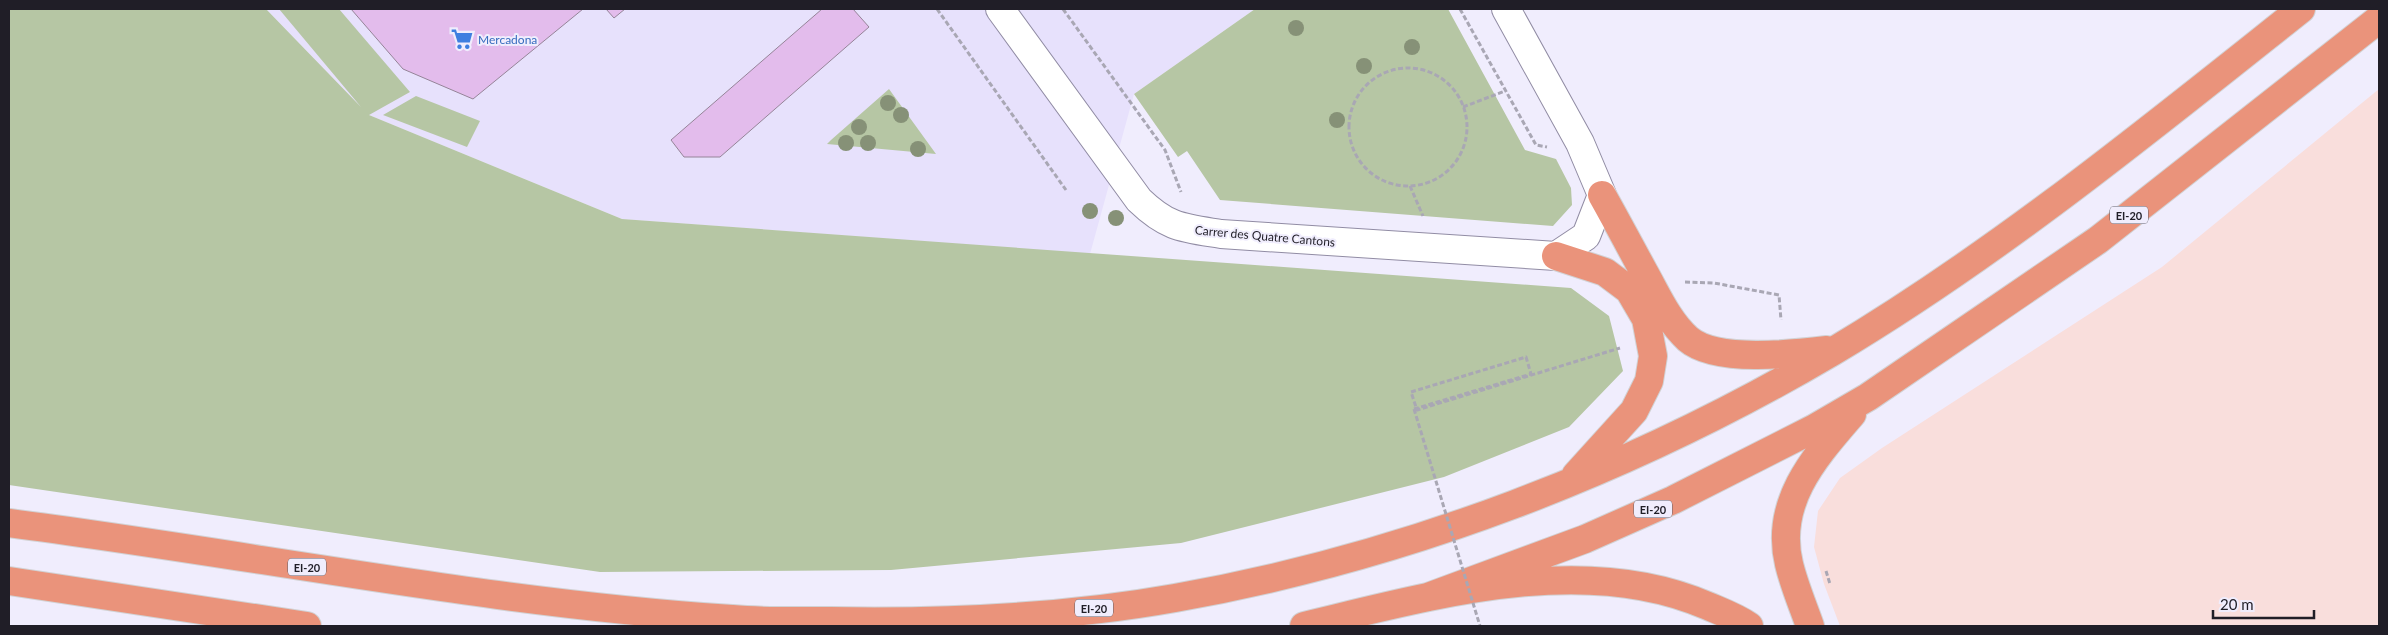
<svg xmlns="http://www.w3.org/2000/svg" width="2388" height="635" viewBox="0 0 2388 635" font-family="Lato,sans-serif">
  <rect width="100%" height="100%" fill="#f0edfd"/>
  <path fill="#e7e1fc" d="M266 9H1255L1134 94 1090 254 622 219 369 115Z"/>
  <path fill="#f9dedc" d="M2379 89V626H1840L1824 584 1814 547 1818 511 1840 478 1882 448 2162 267Z"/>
  <path fill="#b6c6a4" d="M9 9H266L361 107 279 9H339L410 92 369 115 622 219 1571 288 1609 316 1623 371 1569 427 1444 477 1181 543 891 570 600 572 9 485Z
    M1255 9H1448L1525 150 1556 159 1571 188 1572 205 1553 226 1220 200 1187 151 1178 157 1134 94Z
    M889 89 936 154 827 144 831 140Z
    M416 96 480 121 467 147 383 115Z"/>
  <path fill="#e3bcec" stroke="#958498" d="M351 9H583L473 99 403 69Z
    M606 9H625L614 18Z
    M822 9H853L869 27 720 157H684L671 140Z"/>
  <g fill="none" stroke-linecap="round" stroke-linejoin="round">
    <g stroke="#918ca4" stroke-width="30">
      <path id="street" d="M1000 9 1139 200C1168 228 1183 228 1221 234L1556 256 1586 236 1602 195 1580 143 1506 9"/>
    </g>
    <g stroke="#d2d2d4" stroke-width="30">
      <path id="highway" d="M1602 195C1616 220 1630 246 1644 272 1657 295 1668 321 1688 339 1716 363 1793 354 1827 350
        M1556 256 1605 272 1629 290 1646 319 1653 356 1649 381 1634 411 1576 475
        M9 523C250 554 489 603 732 619 764 622 798 621 830 621 944 623 1063 618 1175 598 1406 557 1630 471 1832 352 1998 253 2150 129 2301 9
        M9 581 307 626
        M1428 597 1585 539 1673 500 1813 429 1868 397 2098 240 2379 19
        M1304 626C1430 596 1583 551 1708 606 1722 612 1736 617 1749 626
        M1810 626C1803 606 1794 585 1789 564 1774 502 1815 457 1852 414"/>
    </g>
    <path stroke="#a9a7b4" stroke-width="3" stroke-dasharray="5 2.5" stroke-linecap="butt" d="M937 9 1066 190
      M1063 9 1165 150 1181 192
      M1460 9 1536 145 1547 147
      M1349 127a59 59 0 1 1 118 0a59 59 0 1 1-118 0Z
      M1463 107 1505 91
      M1410 186 1423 216
      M1685 282 1714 283 1779 295 1781 320
      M1414 409 1531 374 1526 357 1411 392 1417 410 1620 348
      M1826 571 1830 584"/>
    <use href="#street" stroke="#fff" stroke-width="28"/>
    <use href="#highway" stroke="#ea937b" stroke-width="28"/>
    <path stroke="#a9a7b4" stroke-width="3" stroke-dasharray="5 2.5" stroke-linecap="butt" d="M1414 409 1480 626"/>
  </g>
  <g fill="#869177">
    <circle cx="1296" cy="28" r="8"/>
    <circle cx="1412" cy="47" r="8"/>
    <circle cx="1364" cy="66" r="8"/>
    <circle cx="888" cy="103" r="8"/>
    <circle cx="901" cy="115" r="8"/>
    <circle cx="1337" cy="120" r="8"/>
    <circle cx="859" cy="127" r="8"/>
    <circle cx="846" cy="143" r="8"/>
    <circle cx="868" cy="143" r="8"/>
    <circle cx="918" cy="149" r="8"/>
    <circle cx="1090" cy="211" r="8"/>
    <circle cx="1116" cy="218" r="8"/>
  </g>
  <defs>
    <g id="supermarket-bare" transform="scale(1.725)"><path d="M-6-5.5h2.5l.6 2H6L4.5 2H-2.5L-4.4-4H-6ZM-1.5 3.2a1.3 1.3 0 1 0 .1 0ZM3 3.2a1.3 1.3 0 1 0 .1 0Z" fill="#3f7fe0" stroke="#f0edfd" stroke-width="2.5" paint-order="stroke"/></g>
  </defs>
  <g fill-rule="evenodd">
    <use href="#supermarket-bare" x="462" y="39"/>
  </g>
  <g text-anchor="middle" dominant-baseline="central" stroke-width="4" stroke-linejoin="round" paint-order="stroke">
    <g fill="#f0edfd" stroke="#5e5c67" stroke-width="1">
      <rect x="2110" y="206.5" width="38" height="17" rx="4"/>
      <rect x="1634" y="500.5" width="38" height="17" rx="4"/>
      <rect x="288" y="558.5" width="38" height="17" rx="4"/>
      <rect x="1075" y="599.5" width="38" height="17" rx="4"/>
    </g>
    <g font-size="11" font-weight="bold" fill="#201e27">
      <text x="2129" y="215">EI-20</text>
      <text x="1653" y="509">EI-20</text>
      <text x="307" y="567">EI-20</text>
      <text x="1094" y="608">EI-20</text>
    </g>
    <g font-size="12" fill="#366cbe" stroke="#f0edfd" text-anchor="start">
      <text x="478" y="39">Mercadona</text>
    </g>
    <g font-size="12" fill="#201e27" stroke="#f0edfd">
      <text transform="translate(1265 236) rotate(5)">Carrer des Quatre Cantons</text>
    </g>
  </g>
  <rect width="2388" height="635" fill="none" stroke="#201e27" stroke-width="20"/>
  <path d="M2213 610v8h101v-8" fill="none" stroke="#201e27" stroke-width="2.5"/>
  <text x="2220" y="610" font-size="15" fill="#201e27" stroke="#f0edfd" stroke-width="4" paint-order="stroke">20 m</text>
</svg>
